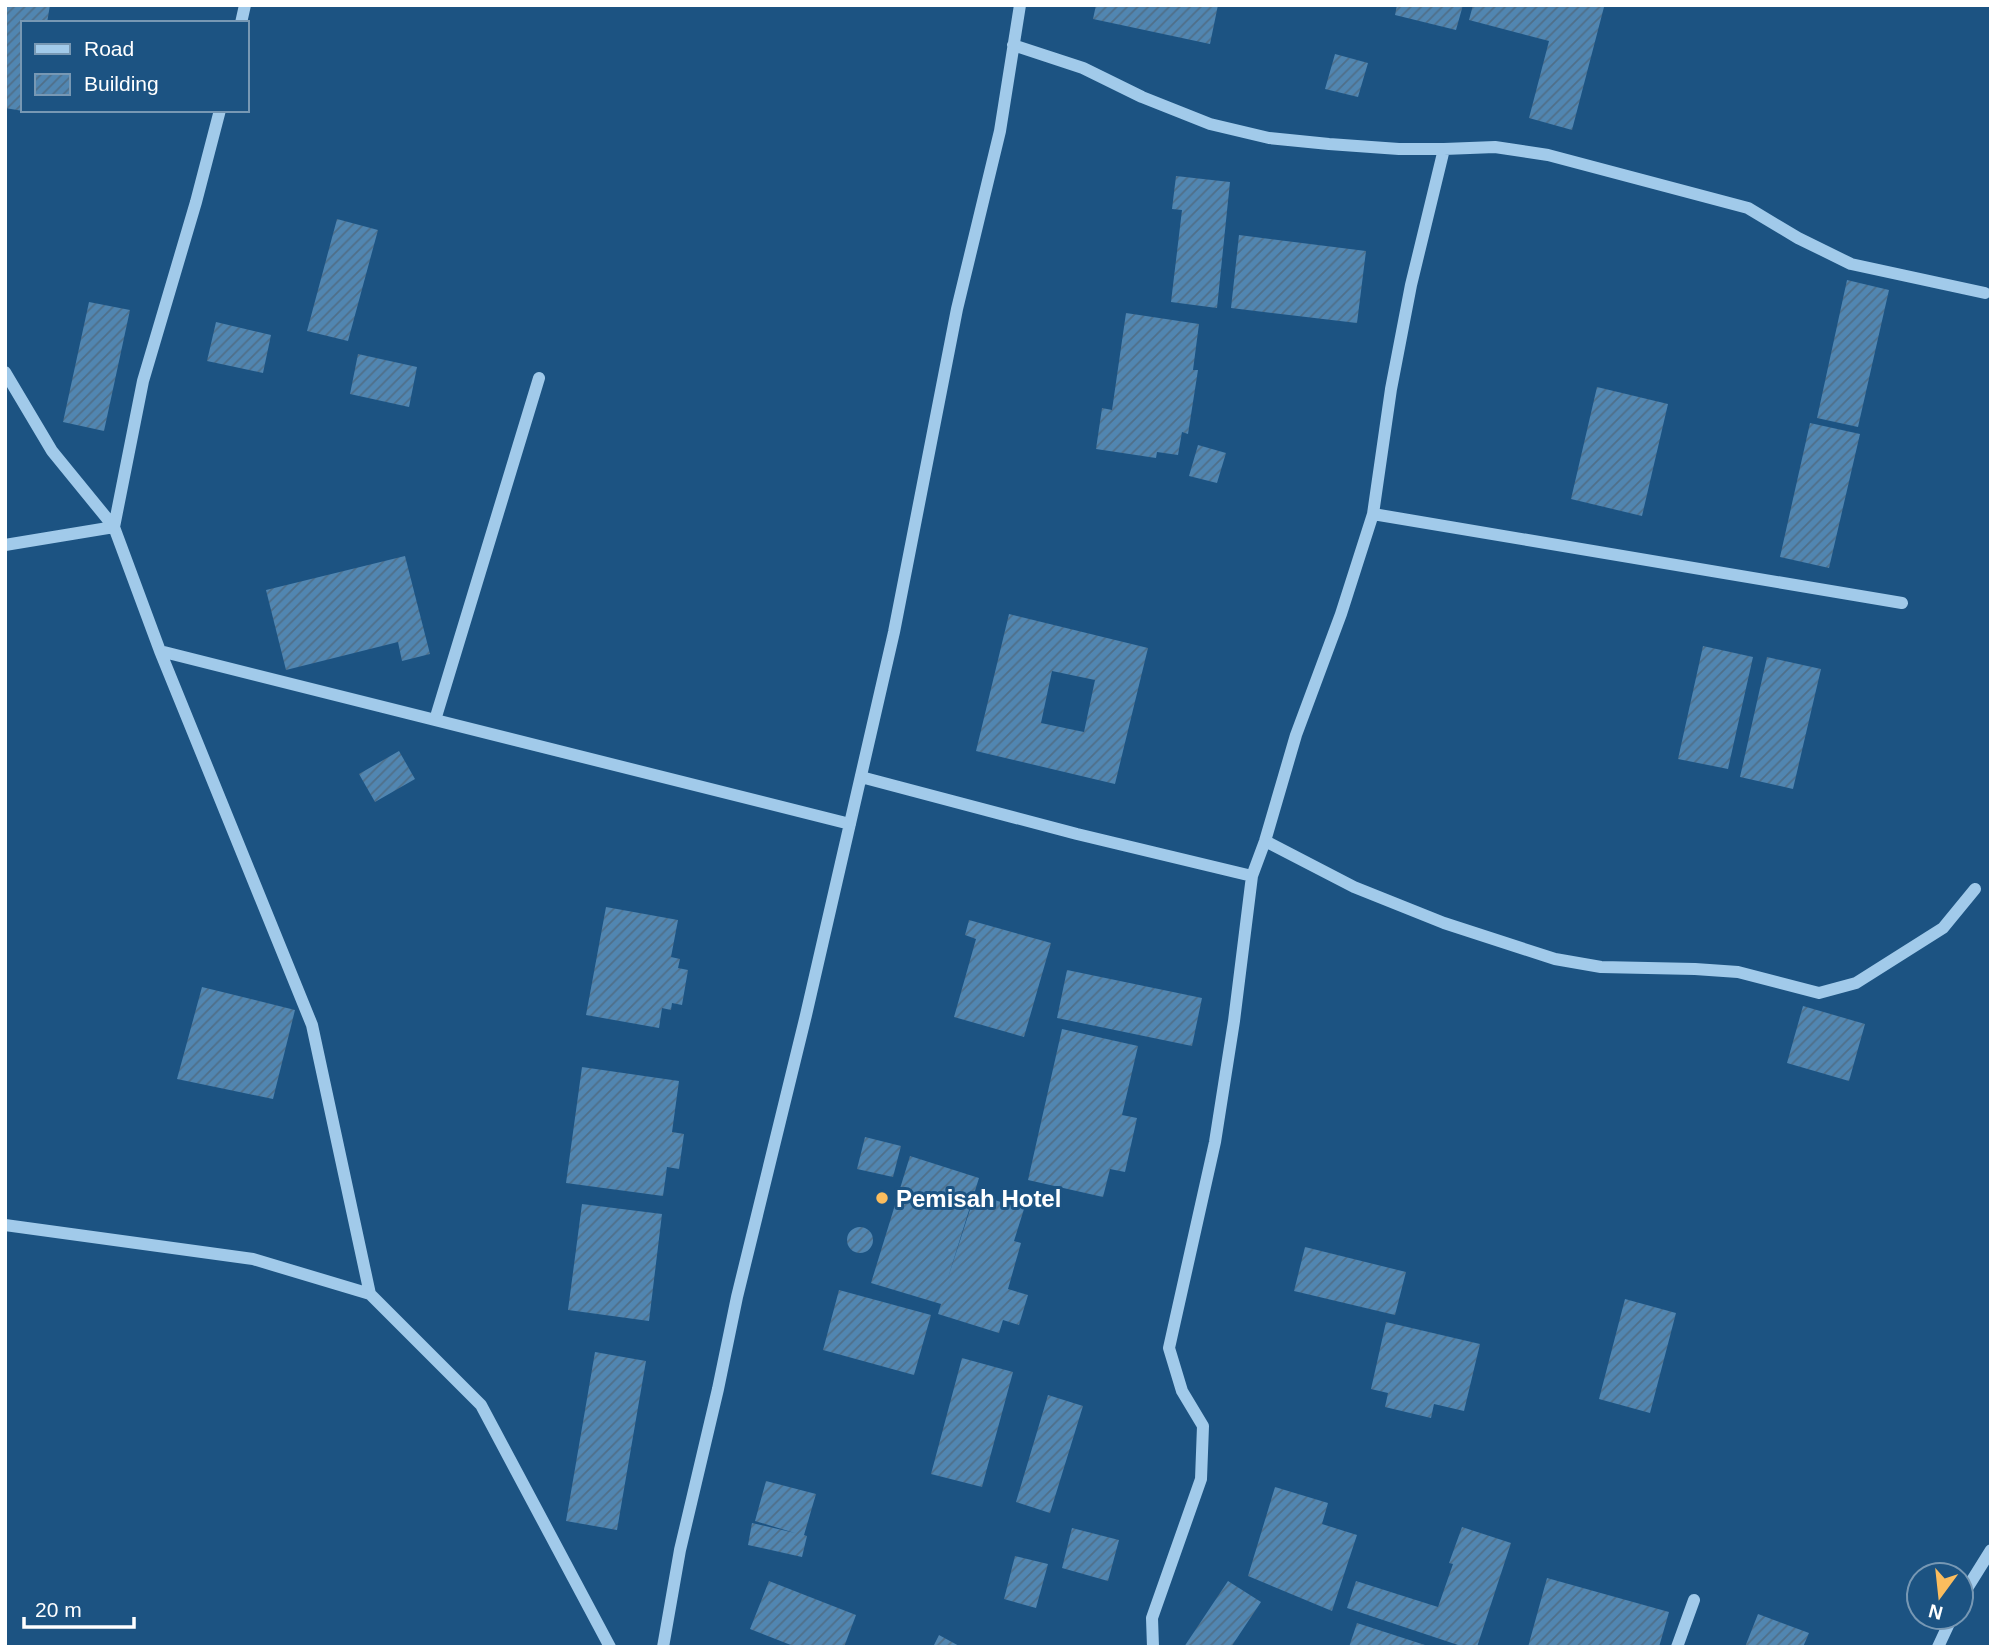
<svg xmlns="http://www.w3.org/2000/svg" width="1996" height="1652" viewBox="0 0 1996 1652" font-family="Helvetica,sans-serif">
  <defs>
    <pattern id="building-hatch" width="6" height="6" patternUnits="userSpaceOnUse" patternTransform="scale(1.75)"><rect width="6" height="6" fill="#5186b1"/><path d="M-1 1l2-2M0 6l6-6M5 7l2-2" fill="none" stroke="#4f6f89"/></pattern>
  </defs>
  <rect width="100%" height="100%" fill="#1c5382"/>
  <path fill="url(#building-hatch)" fill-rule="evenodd" d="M5 5H50L47 23H23V111L5 108Z
    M1096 5H1218L1210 44 1093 19Z
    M1397 5H1463L1456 30 1395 15Z
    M1473 5 1604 7 1572 130 1529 118 1549 41 1469 20Z
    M1335 54 1368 63 1358 97 1325 89Z
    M1176 176 1230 182 1217 308 1171 302 1182 210 1172 209Z
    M337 219 378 230 348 341 307 331Z
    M1239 235 1366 251 1357 323 1231 308Z
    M1847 280 1889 290 1858 427 1817 418Z
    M89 302 130 310 104 431 63 422Z
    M1126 313 1199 324 1193 370H1198L1188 434 1182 432 1178 455 1157 452 1156 458 1096 449 1102 408 1112 410Z
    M216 322 271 335 263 373 207 361Z
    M358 354 417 367 409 407 350 394Z
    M1597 387 1668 404 1642 516 1571 499Z
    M1810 423 1860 434 1829 568 1780 557Z
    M1198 445 1226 453 1217 483 1189 476Z
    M405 556 430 654 402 661 398 642 286 670 266 590Z
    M1009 614 1148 648 1115 784 976 751ZM1052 671 1095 680 1084 732 1041 723Z
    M1703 646 1753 657 1728 769 1678 759Z
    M1767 657 1821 669 1793 789 1740 777Z
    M399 751 415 779 375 802 359 774Z
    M606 907 678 920 671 957 680 959 678 968 688 970 682 1005 672 1003 671 1010 662 1008 659 1028 586 1015Z
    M969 920 1051 943 1024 1037 954 1017 976 939 965 935Z
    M1067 970 1202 998 1192 1046 1057 1018Z
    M202 987 295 1010 273 1099 177 1079Z
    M1803 1006 1865 1024 1849 1081 1787 1063Z
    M1062 1029 1138 1046 1122 1115 1137 1118 1125 1172 1110 1169 1103 1197 1028 1180Z
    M582 1067 679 1081 672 1132 684 1134 679 1169 667 1167 663 1196 566 1183Z
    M865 1137 901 1146 893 1177 857 1169Z
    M910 1156 979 1178 947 1281 975 1194 1024 1209 1014 1241 1021 1243 1008 1289 1028 1295 1019 1325 1003 1320 999 1333 938 1314 941 1304 871 1283Z
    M582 1204 662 1214 649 1321 568 1310Z
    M847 1240a13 13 0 1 1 26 0a13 13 0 1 1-26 0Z
    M1305 1247 1406 1272 1395 1315 1294 1291Z
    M839 1290 931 1315 914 1375 823 1350Z
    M1625 1299 1676 1313 1650 1413 1599 1399Z
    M1386 1322 1480 1344 1464 1411 1434 1404 1431 1418 1385 1407 1388 1393 1371 1389Z
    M595 1352 646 1361 617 1530 566 1521Z
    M962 1358 1013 1372 982 1487 931 1474Z
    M1048 1395 1083 1406 1050 1513 1016 1502Z
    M766 1481 816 1494 804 1535 807 1536 802 1557 748 1545 752 1523 795 1533 755 1521Z
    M1275 1487 1328 1503 1322 1524 1357 1535 1332 1611 1248 1576Z
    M1462 1527 1511 1543 1477 1647H1464L1347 1608 1356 1581 1438 1607 1453 1564 1449 1563Z
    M1072 1528 1119 1540 1108 1581 1062 1568Z
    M1015 1556 1048 1564 1036 1608 1004 1599Z
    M1547 1578 1669 1612 1659 1647H1528Z
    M769 1581 856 1615 844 1647H796L750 1629Z
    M1228 1581 1261 1602 1231 1647H1184Z
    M1758 1614 1809 1633 1803 1647H1745Z
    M1357 1623 1428 1646V1647H1349Z
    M939 1635 961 1647H933Z"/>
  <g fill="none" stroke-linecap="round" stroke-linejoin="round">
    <path stroke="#a1caea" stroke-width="12" d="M241 23 245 5
      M1013 45 1083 68 1142 97 1210 124 1269 138 1329 144 1399 149H1444L1495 147 1548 155 1748 208 1798 238 1851 264 1985 293
      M5 372 52 451 114 527 160 651 312 1025 370 1294 481 1405 610 1647
      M1373 514 1902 603
      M5 545 114 527 143 381 196 202 220 110
      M160 651 850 824
      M435 720 539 378
      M861 777 1077 834 1252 876
      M1265 841 1354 887 1444 923 1555 959 1601 967 1695 969 1738 972 1819 993 1856 983 1943 928 1975 889
      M5 1225 253 1259 370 1294
      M1961 1598 1991 1550
      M663 1647 680 1550 718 1389 737 1297 806 1015 894 632 957 309 1000 131 1020 5
      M1153 1647 1152 1618 1201 1479 1203 1426 1182 1391 1169 1348 1215 1142 1234 1021 1252 876 1265 841 1296 735 1341 614 1373 514 1391 389 1411 285 1444 149
      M1677 1647 1694 1600
      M1938 1647 1952 1617"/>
  </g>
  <circle fill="#fbbd5e" stroke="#1c5382" stroke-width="2.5" cx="882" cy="1198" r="7"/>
  <g text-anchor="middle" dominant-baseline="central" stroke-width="6" stroke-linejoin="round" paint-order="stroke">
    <g font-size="24" font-weight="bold" fill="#fff" stroke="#1c5382" text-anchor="start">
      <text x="896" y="1198">Pemisah Hotel</text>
    </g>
  </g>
  <rect width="1996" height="1652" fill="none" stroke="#ffffff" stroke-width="14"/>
  <rect x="21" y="21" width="228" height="91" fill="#1c5382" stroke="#7798b4" stroke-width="2"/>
  <rect x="35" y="44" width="35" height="10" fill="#a1caea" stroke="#7798b4" stroke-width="2"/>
  <text x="84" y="56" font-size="21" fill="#ffffff">Road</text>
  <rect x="35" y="74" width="35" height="21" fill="url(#building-hatch)" stroke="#7798b4" stroke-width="2"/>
  <text x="84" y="91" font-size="21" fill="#ffffff">Building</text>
  <g transform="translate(1940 1596) rotate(195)"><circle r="33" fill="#1c5382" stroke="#7798b4" stroke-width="2"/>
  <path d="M0-5L12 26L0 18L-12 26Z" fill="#fbbd5e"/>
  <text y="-10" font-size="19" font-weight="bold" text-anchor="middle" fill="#ffffff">N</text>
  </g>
  <path d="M24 1617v10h110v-10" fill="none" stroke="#ffffff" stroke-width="3.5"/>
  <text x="35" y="1617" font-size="21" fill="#ffffff" stroke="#1c5382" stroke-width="5" paint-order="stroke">20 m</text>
</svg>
